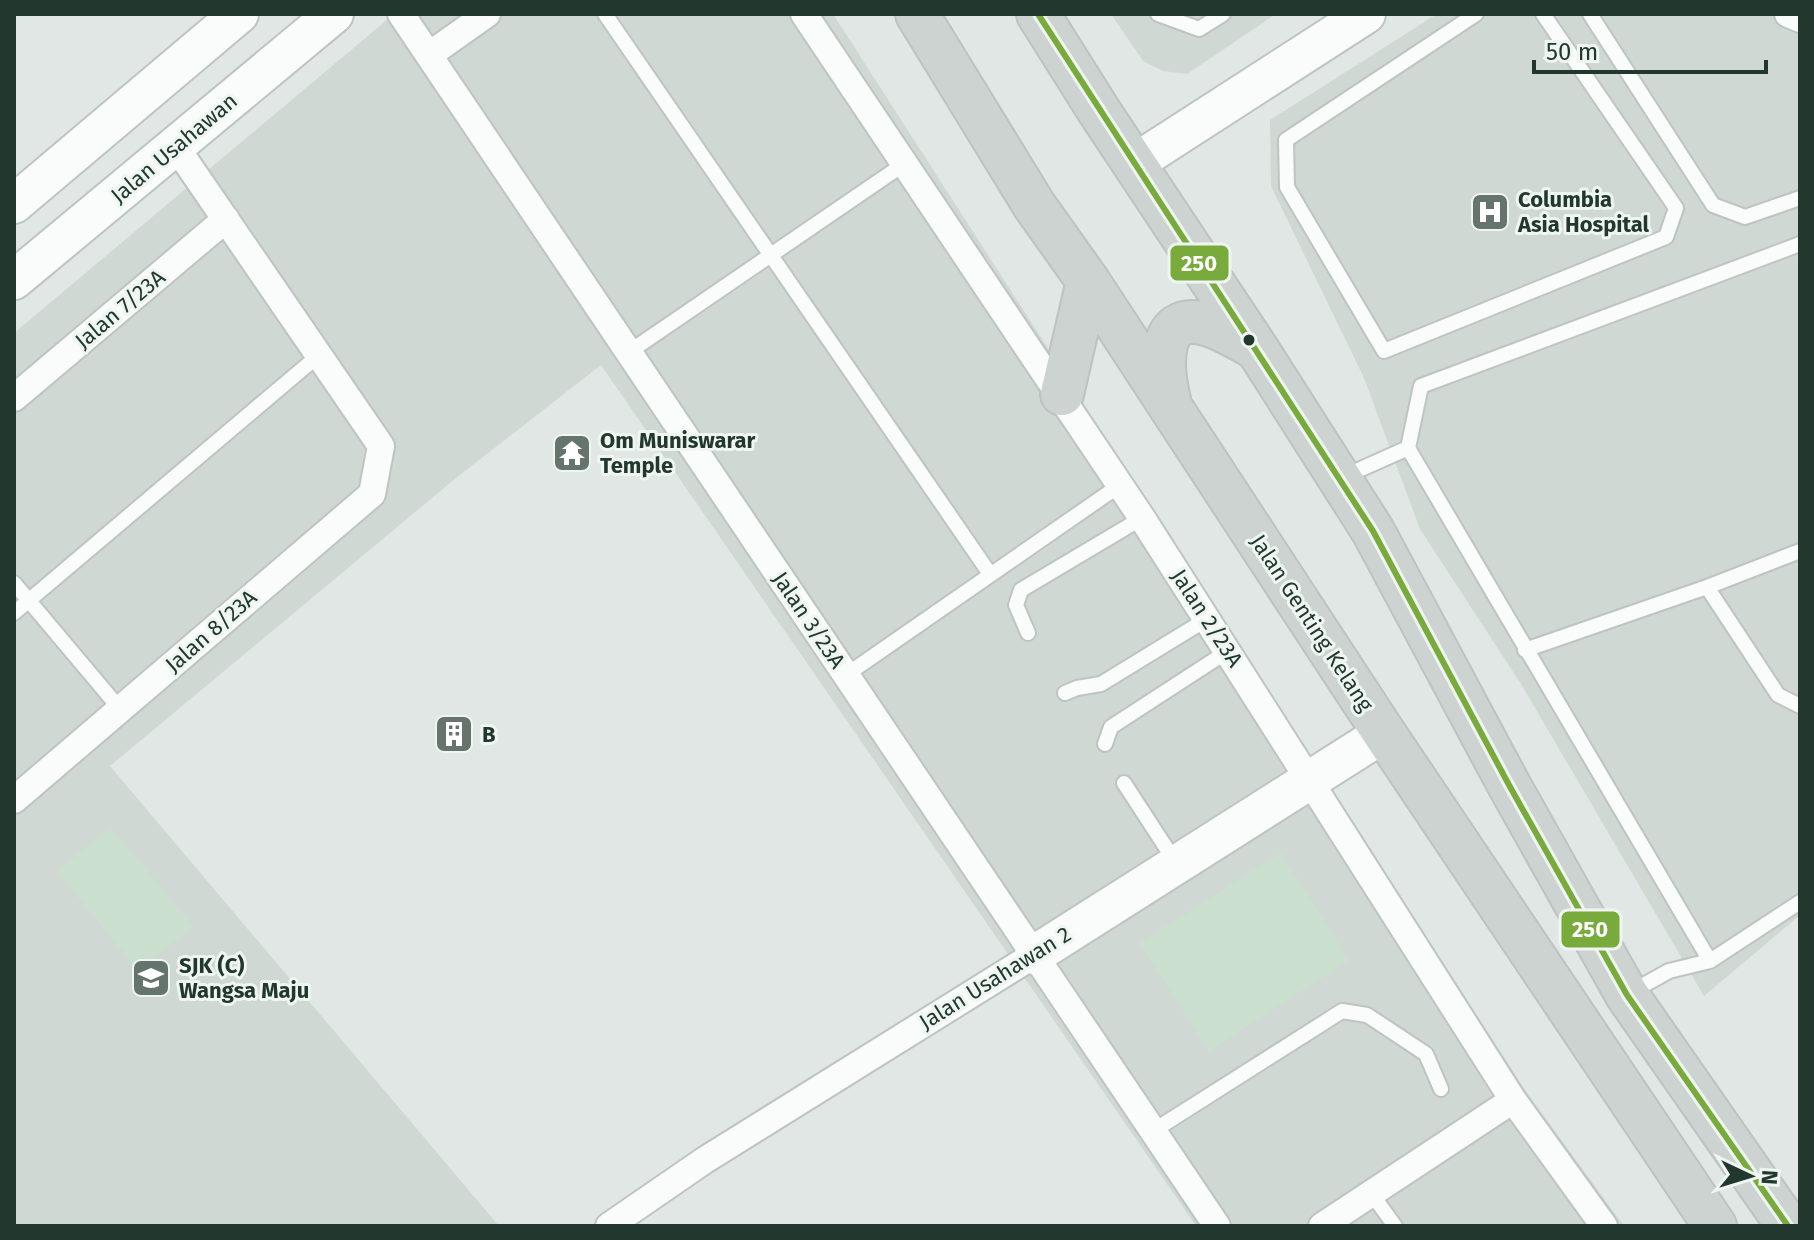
<svg xmlns="http://www.w3.org/2000/svg" width="1814" height="1240" viewBox="0 0 1814 1240" font-family="'Fira Sans',sans-serif">
  <rect width="100%" height="100%" fill="#e1e7e4"/>
  <path fill="#d0d8d3" d="M394 14H833L1525 1090 1624 1226H1196L601 365 456 478 110 766 499 1226H14V333Z
    M1111 14H1276L1187 74 1163 71 1143 61Z
    M1437 14H1800V915L1704 996 1521 684 1420 529 1364 378 1271 186 1270 120Z"/>
  <path fill="#cbdfcf" d="M110 827 193 926 139 971 57 872Z
    M1281 853 1349 960 1209 1051 1140 943Z"/>
  <g fill="none" stroke-linecap="round" stroke-linejoin="round">
    <g stroke="#bec4c1" stroke-width="18">
      <path id="lane" d="M605 14 990 574
        M1158 14 1199 29 1223 14
        M1476 14 1286 140 1287 187 1384 351 1666 237 1676 208 1543 14
        M1590 14 1713 205 1745 217 1800 198
        M629 352 904 164
        M1343 477 1408 448
        M14 583 120 709
        M1707 587 1778 695 1800 706
        M14 613 319 355
        M1028 633 1016 605 1021 590 1142 518
        M1525 650 1707 587 1800 551
        M846 675 1120 485
        M1065 693 1077 688 1101 684 1207 619
        M1105 744 1111 727 1228 651
        M1124 783 1176 863
        M1710 961 1800 902
        M1631 992 1669 971 1710 961 1408 448 1421 386 1800 244
        M1153 1131 1342 1011 1367 1015 1426 1054 1441 1089
        M1371 1193 1395 1226"/>
    </g>
    <g stroke="#bec4c1" stroke-width="30">
      <path id="street" d="M401 14 1217 1226
        M804 14 1142 518 1513 1100 1604 1226
        M1788 14 1800 19
        M429 55 487 14
        M14 398 226 219
        M14 800 372 494 381 446 176 147
        M609 1226 705 1160 1034 955
        M1322 1226 1513 1100"/>
    </g>
    <g stroke="#bec5c1" stroke-width="42">
      <path id="secondary" d="M1135 163 1366 14
        M14 204 239 14
        M14 280 334 14
        M1034 955 1384 733"/>
    </g>
    <g stroke="#bcc3c0" stroke-width="46">
      <path id="primary" d="M917 14 1034 205 1088 281 1384 733 1715 1226
        M1038 14 1099 111 1257 349 1373 531 1509 785 1627 995 1788 1226
        M1062 394 1088 281
        M1169 400C1162 371 1155 310 1206 324 1224 329 1241 340 1257 349"/>
    </g>
    <use href="#lane" stroke="#fafbfb" stroke-width="14"/>
    <use href="#street" stroke="#fafbfb" stroke-width="26"/>
    <use href="#secondary" stroke="#fafbfb" stroke-width="38"/>
    <use href="#primary" stroke="#cdd3d0" stroke-width="42"/>
    <g stroke="#eff6f2" stroke-width="12">
      <path id="bus-1" d="M1038 14 1373 531 1509 785 1627 995 1788 1226"/>
    </g>
    <use href="#bus-1" stroke="#78aa3c" stroke-width="6"/>
  </g>
  <defs>
    <g id="hospital-square" transform="scale(2)"><rect x="-9" y="-9" width="18" height="18" rx="4" fill="#65756e" stroke="#eff6f2"/><path d="M-5-5h3v3.5h4V-5h3V5h-3V1.5h-4V5h-3Z" fill="#fff"/></g>
    <g id="temple-square" transform="scale(2)"><rect x="-9" y="-9" width="18" height="18" rx="4" fill="#65756e" stroke="#eff6f2"/><path d="M0-6L5-2H3V0L6.5 2.5H4V6H1.5V3h-3V6H-4V2.5H-6.5L-3 0V-2H-5Z" fill="#fff"/></g>
    <g id="building-square" transform="scale(2)"><rect x="-9" y="-9" width="18" height="18" rx="4" fill="#65756e" stroke="#eff6f2"/><path d="M-4-6H4V6H1V3H-1V6H-4ZM-2.5-4.3h1.7v1.8h-1.7ZM.8-4.3h1.7v1.8H.8ZM-2.5-1h1.7V.8h-1.7ZM.8-1h1.7V.8H.8Z" fill="#fff"/></g>
    <g id="school-square" transform="scale(2)"><rect x="-9" y="-9" width="18" height="18" rx="4" fill="#65756e" stroke="#eff6f2"/><path d="M0-5L7-2L0 1L-7-2ZM-4 1L0 2.5L4 1V4Q0 6-4 4Z" fill="#fff"/></g>
  </defs>
  <g fill-rule="evenodd">
    <use href="#hospital-square" x="1490" y="212"/>
    <use href="#temple-square" x="572" y="453"/>
    <use href="#building-square" x="454" y="734"/>
    <use href="#school-square" x="151" y="978"/>
  </g>
  <circle fill="#22382f" stroke="#eff6f2" stroke-width="3" cx="1249" cy="340" r="7"/>
  <g text-anchor="middle" dominant-baseline="central" stroke-width="6" stroke-linejoin="round" paint-order="stroke">
    <g font-size="22" fill="#22382f" stroke="#eff6f2">
      <text transform="translate(174 148) rotate(-40)">Jalan Usahawan</text>
      <text transform="translate(120 309) rotate(-40)">Jalan 7/23A</text>
      <text transform="translate(1207 618) rotate(57)">Jalan 2/23A</text>
      <text transform="translate(809 620) rotate(56)">Jalan 3/23A</text>
      <text transform="translate(1312 623) rotate(57)">Jalan Genting Kelang</text>
      <text transform="translate(211 631) rotate(-41)">Jalan 8/23A</text>
      <text transform="translate(995 978) rotate(-32)">Jalan Usahawan 2</text>
    </g>
    <g font-size="22" font-weight="bold" fill="#22382f" stroke="#eff6f2" text-anchor="start">
      <text x="1518" y="199">Columbia<tspan x="1518" dy="25">Asia Hospital</tspan></text>
      <text x="600" y="440">Om Muniswarar<tspan x="600" dy="25">Temple</tspan></text>
      <text x="482" y="734">B</text>
      <text x="179" y="965">SJK (C)<tspan x="179" dy="25">Wangsa Maju</tspan></text>
    </g>
  </g>
  <g stroke="#eff6f2" stroke-width="3">
    <rect x="1169" y="244" width="61" height="38" rx="8" fill="#78aa3c"/>
    <rect x="1560" y="910" width="61" height="39" rx="8" fill="#78aa3c"/>
  </g>
  <g font-size="22" text-anchor="middle" font-weight="bold" fill="#fff">
    <text x="1199" y="271">250</text>
    <text x="1590" y="937">250</text>
  </g>
  <rect width="1814" height="1240" fill="none" stroke="#22382f" stroke-width="32"/>
  <g transform="translate(1750 1176) rotate(94)" stroke="#eff6f2" stroke-width="6" paint-order="stroke">
  <path d="M0-6L14 30L0 20L-14 30Z" fill="#22382f"/>
  <text y="-12" font-size="22" font-weight="bold" text-anchor="middle" fill="#22382f">N</text>
  </g>
  <path d="M1534 60v12h232v-12" fill="none" stroke="#22382f" stroke-width="4"/>
  <text x="1546" y="60" font-size="24" fill="#22382f" stroke="#eff6f2" stroke-width="6" paint-order="stroke">50 m</text>
</svg>
